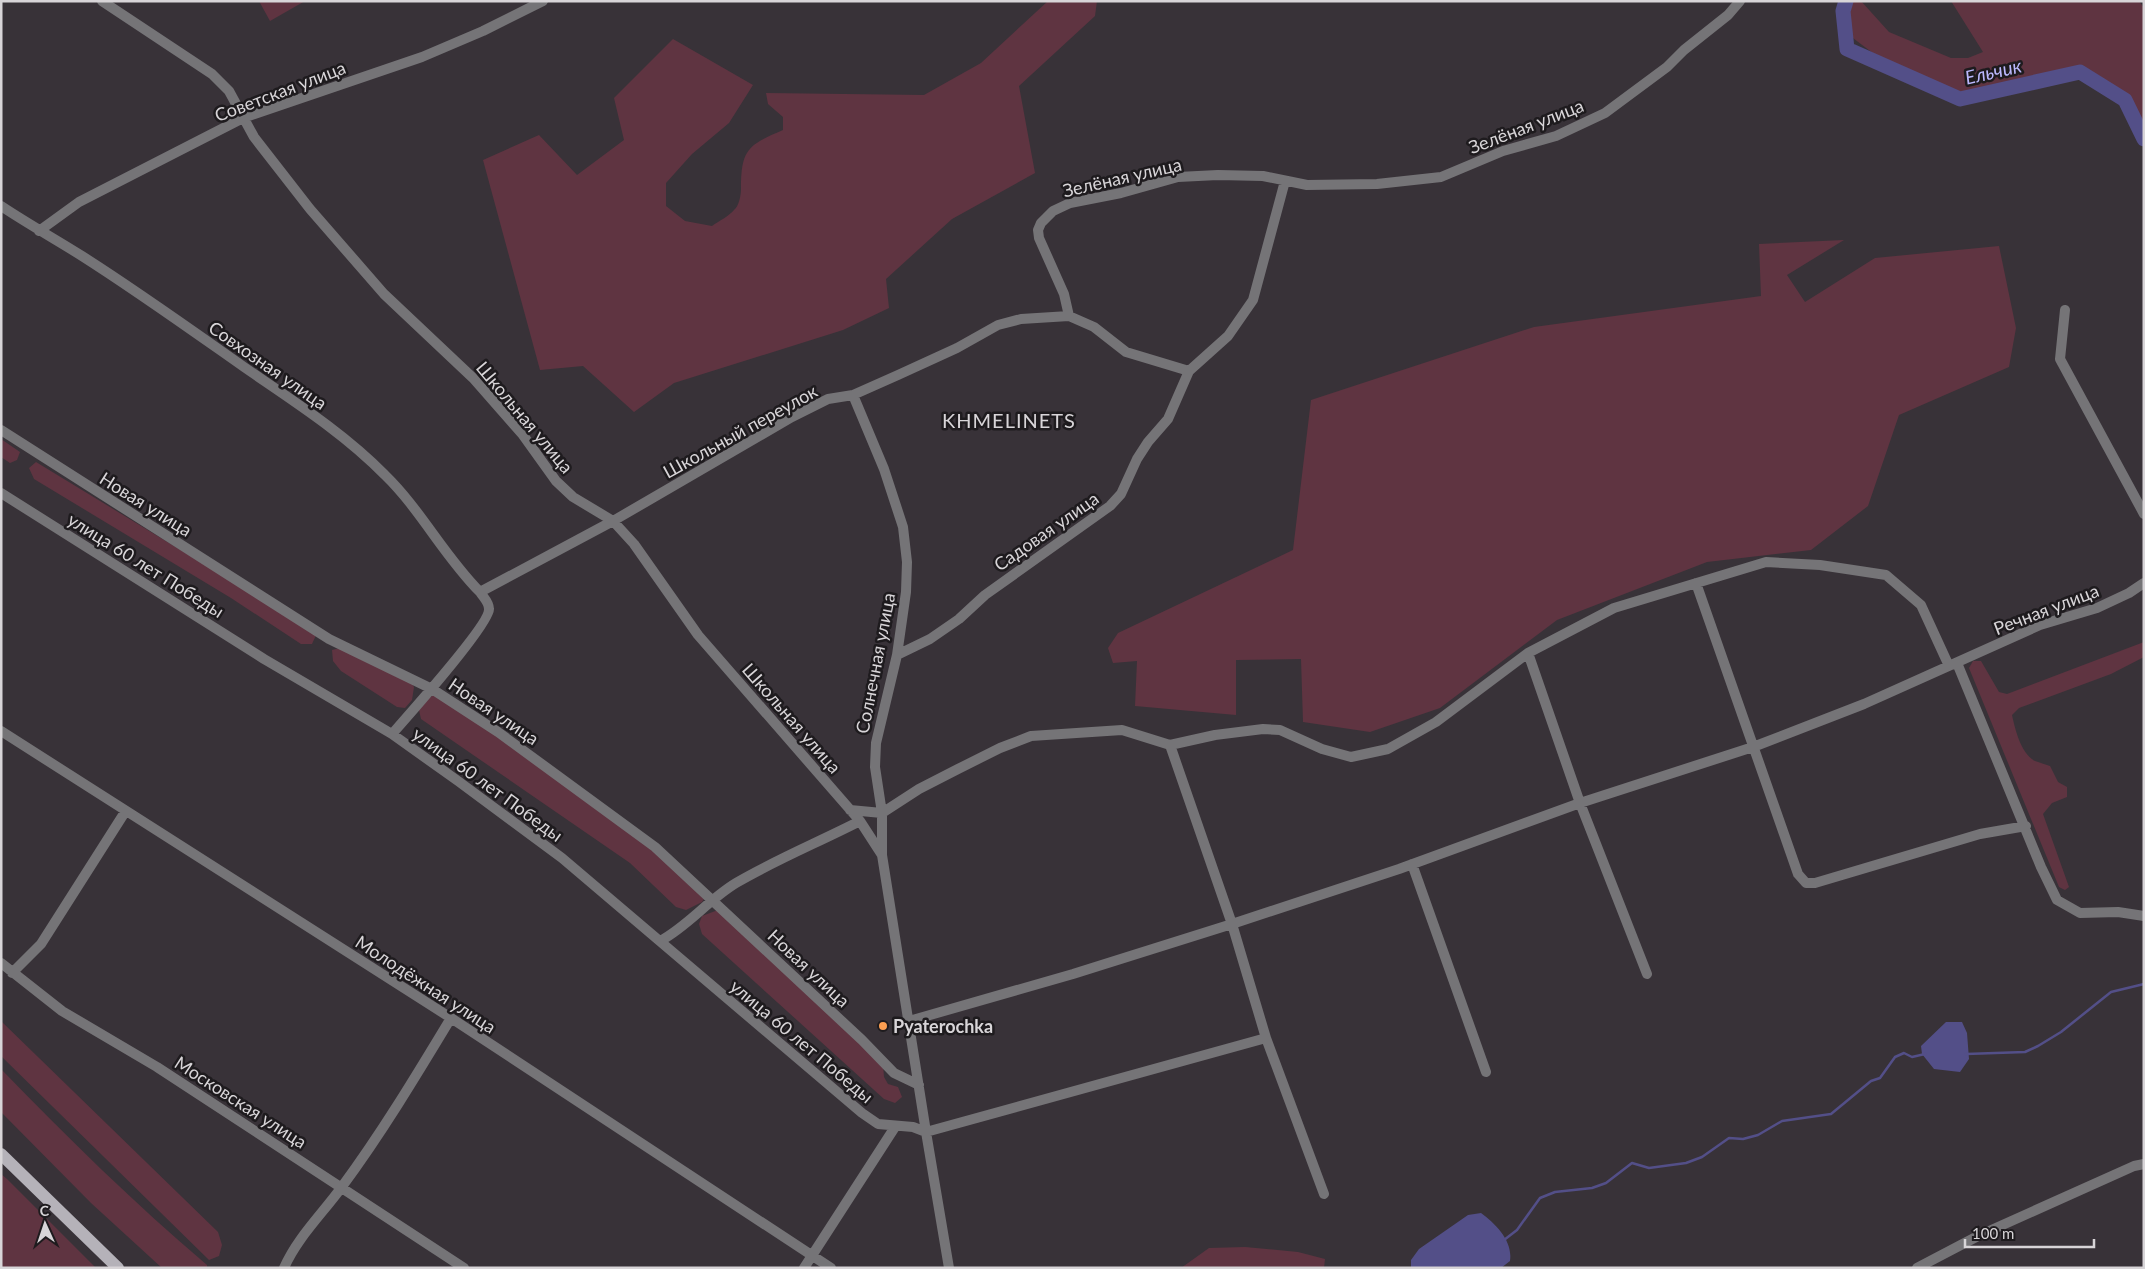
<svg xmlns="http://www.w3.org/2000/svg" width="2145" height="1269" viewBox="0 0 2145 1269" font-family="Lato,sans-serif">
  <rect width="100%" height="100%" fill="#383238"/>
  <path fill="#5f3441" d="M259 1H305L270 21Z
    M1048 1H1097L1095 16 1019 86 1035 173 952 219 886 279 889 308 843 330 674 383 634 412 583 366 540 370 483 160 539 135 577 175 624 140 614 98 673 39 753 85 729 123 692 154 666 183V206L685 221 712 226C719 221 729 216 734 210 739 206 741 195 741 189 741 149 748 145 783 130V117L768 104 766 93 924 95 981 63Z
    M1848 1H1861L1889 32 1951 58H1968L1983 52 1951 1H2139L2144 8V129L2122 94 2076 78 1997 97 1915 85 1845 32Z
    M1844 240 1787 275 1805 302 1875 258 1999 246 2016 328 2009 367 1899 415 1868 506 1811 550 1707 562 1557 620 1440 708 1370 732 1303 722 1301 659 1236 660V715L1135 706 1137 661 1113 663 1108 648 1118 633 1293 550 1311 400 1534 327 1761 296 1759 244Z
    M1 439 20 452 17 460 10 463 1 457Z
    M36 462 307 627 317 633 312 644H301L231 598 34 479 29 468Z
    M2144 642V657L2111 674 2019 708 2012 715C2015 729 2021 754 2035 761 2040 763 2045 764 2050 766L2058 782 2067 787V797L2052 803 2043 814 2069 887 2065 890 2059 887 1969 668 1973 661H1981L1999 692 2007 694Z
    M340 648 409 680 414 687 412 700 405 708 397 707 341 671 333 661 332 650Z
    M435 694 493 731 651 847 705 897 702 902 686 910 676 907 630 863 421 719 419 710 429 698Z
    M718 910 883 1065 884 1077 888 1084 898 1087 902 1097 895 1103 884 1099 702 934 699 924 702 916Z
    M1 1021 218 1232 222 1245 219 1256 209 1260 1 1056Z
    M1 1069C67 1137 135 1204 207 1265V1268H162L91 1203 1 1112Z
    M1 1174 7 1179 96 1268H1Z
    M1245 1247 1298 1252 1325 1259 1324 1268H1181L1209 1248Z"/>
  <path fill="#534f88" d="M1946 1022H1962L1967 1033 1969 1059 1960 1072 1934 1069 1922 1054 1921 1046Z
    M1481 1213C1496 1224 1513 1241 1510 1261L1501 1268H1411V1260L1419 1249 1468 1215Z"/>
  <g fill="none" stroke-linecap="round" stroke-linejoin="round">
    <path stroke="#534f88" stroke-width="2.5" d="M1966 1054 2025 1052 2038 1046 2061 1032 2111 992 2144 984
      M1504 1240 1517 1230 1540 1198 1555 1192 1592 1188 1606 1183 1632 1163 1649 1168 1686 1163 1702 1157 1729 1138 1743 1139 1758 1135 1782 1121 1831 1114 1871 1081 1880 1078 1895 1057 1904 1053 1912 1057 1925 1054"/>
    <path stroke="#534f88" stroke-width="15" d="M1846 1 1843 11 1847 49 1960 99 2080 72 2125 100 2144 139"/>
    <path stroke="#757477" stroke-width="10" d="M102 1 212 74 229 91 254 137 310 209 384 294 473 378 523 435 556 481 573 497 613 521 634 544 698 635 860 821 882 855
      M1 206C28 224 55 239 82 256 137 291 190 329 244 367 292 400 344 433 385 475 421 510 444 556 480 592
      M39 231 79 202 243 118 422 57 483 31 543 1
      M2065 310 2060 359 2144 514
      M1069 316 1064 294 1039 238 1038 230 1041 223 1053 211 1070 203 1121 193 1178 177 1218 175 1263 176 1307 185 1377 184 1441 177 1503 151 1556 136 1605 113 1667 67 1684 50 1728 15 1740 1
      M853 395 884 469 903 527 907 562 906 592 897 655 876 743 875 767 882 813V855L926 1132
      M1 430 329 639 432 689 498 732 655 847 862 1040 894 1073 919 1085
      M1 493 264 659 392 734 458 781 562 858 862 1113 878 1124 913 1127 926 1132
      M1696 583 1798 874 1806 883H1815L1980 834 2026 826
      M1528 653 1580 803 1647 974
      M897 655 930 639 959 619 985 595 1110 506 1121 494 1137 459 1148 442 1168 419 1189 371 1228 336 1253 300 1285 181
      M1957 663 2041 867 2057 900 2080 913 2118 912 2144 916
      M1 731 451 1018 831 1268
      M392 734C407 717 490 624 489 609 489 602 483 597 480 592L613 521 792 417 828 399 853 395 898 375 957 348 998 325 1021 319 1069 316 1094 327 1126 352 1189 371
      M1170 745 1215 735 1263 729 1280 730 1322 749 1351 757 1388 749 1436 722 1528 653 1614 608 1766 562 1820 565 1886 575 1921 605 1949 666
      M850 810 882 813 919 789 958 769 1000 748 1031 736 1122 730 1170 745 1232 924 1073 974 909 1021
      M1412 864 1486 1072
      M660 941C688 926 708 900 736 883 775 860 819 842 860 821
      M1 963 62 1011 157 1067 464 1268
      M12 973 41 944 125 812
      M1266 1038 1324 1194
      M284 1268C297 1238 322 1214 341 1188 381 1134 416 1076 451 1018
      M804 1268 895 1127
      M949 1268 926 1132 1266 1038 1232 924 1399 869 1580 803 1753 747 1864 704 2040 625 2097 608 2129 593 2144 583
      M1917 1268 1978 1236 2134 1166 2144 1164"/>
    <path stroke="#b5b2b9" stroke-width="12" d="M1 1154 118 1268"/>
  </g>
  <circle fill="#fb9e51" stroke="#1e1b1e" stroke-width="2" cx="883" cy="1026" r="5"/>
  <g text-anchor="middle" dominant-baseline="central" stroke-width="5" stroke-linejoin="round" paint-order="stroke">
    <g font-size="18" fill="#d8d5d8" stroke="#1e1b1e">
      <text transform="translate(280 91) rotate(-21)">Советская улица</text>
      <text transform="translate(1526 126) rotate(-21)">Зелёная улица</text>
      <text transform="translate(1122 177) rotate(-13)">Зелёная улица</text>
      <text transform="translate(268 365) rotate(35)">Совхозная улица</text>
      <text transform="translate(525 417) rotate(50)">Школьная улица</text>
      <text transform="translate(740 431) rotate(-29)">Школьный переулок</text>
      <text transform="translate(146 504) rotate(32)">Новая улица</text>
      <text transform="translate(1046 531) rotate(-35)">Садовая улица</text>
      <text transform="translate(146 565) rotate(32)">улица 60 лет Победы</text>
      <text transform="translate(2046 609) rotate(-21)">Речная улица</text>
      <text transform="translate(875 663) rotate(-79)">Солнечная улица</text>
      <text transform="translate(494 711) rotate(34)">Новая улица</text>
      <text transform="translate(792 718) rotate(49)">Школьная улица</text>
      <text transform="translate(488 784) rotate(36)">улица 60 лет Победы</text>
      <text transform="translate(809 968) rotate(43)">Новая улица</text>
      <text transform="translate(426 984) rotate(33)">Молодёжная улица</text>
      <text transform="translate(802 1041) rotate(40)">улица 60 лет Победы</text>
      <text transform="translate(241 1102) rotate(33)">Московская улица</text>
    </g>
    <g font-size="18" font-weight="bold" fill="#d8d5d8" stroke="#1e1b1e" text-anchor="start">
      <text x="893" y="1026">Pyaterochka</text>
    </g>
    <g font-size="19" font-style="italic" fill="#bbb8fd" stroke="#1e1b1e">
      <text transform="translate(1993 71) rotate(-13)">Ельчик</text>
    </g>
    <g font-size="20" letter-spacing="1" fill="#d8d5d8" stroke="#1e1b1e">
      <text x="1009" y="420">KHMELINETS</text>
    </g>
  </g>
  <rect width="2145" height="1269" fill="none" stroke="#d8d5d8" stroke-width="5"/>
  <g transform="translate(45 1224) rotate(357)" stroke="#1e1b1e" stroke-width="4" paint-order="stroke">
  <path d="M0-4L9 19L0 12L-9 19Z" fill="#d8d5d8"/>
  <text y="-8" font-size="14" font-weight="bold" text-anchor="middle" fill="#d8d5d8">С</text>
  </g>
  <path d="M1965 1239v8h129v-8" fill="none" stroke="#d8d5d8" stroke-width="2.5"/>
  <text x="1972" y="1239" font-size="15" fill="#d8d5d8" stroke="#1e1b1e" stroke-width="4" paint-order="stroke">100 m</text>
</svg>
